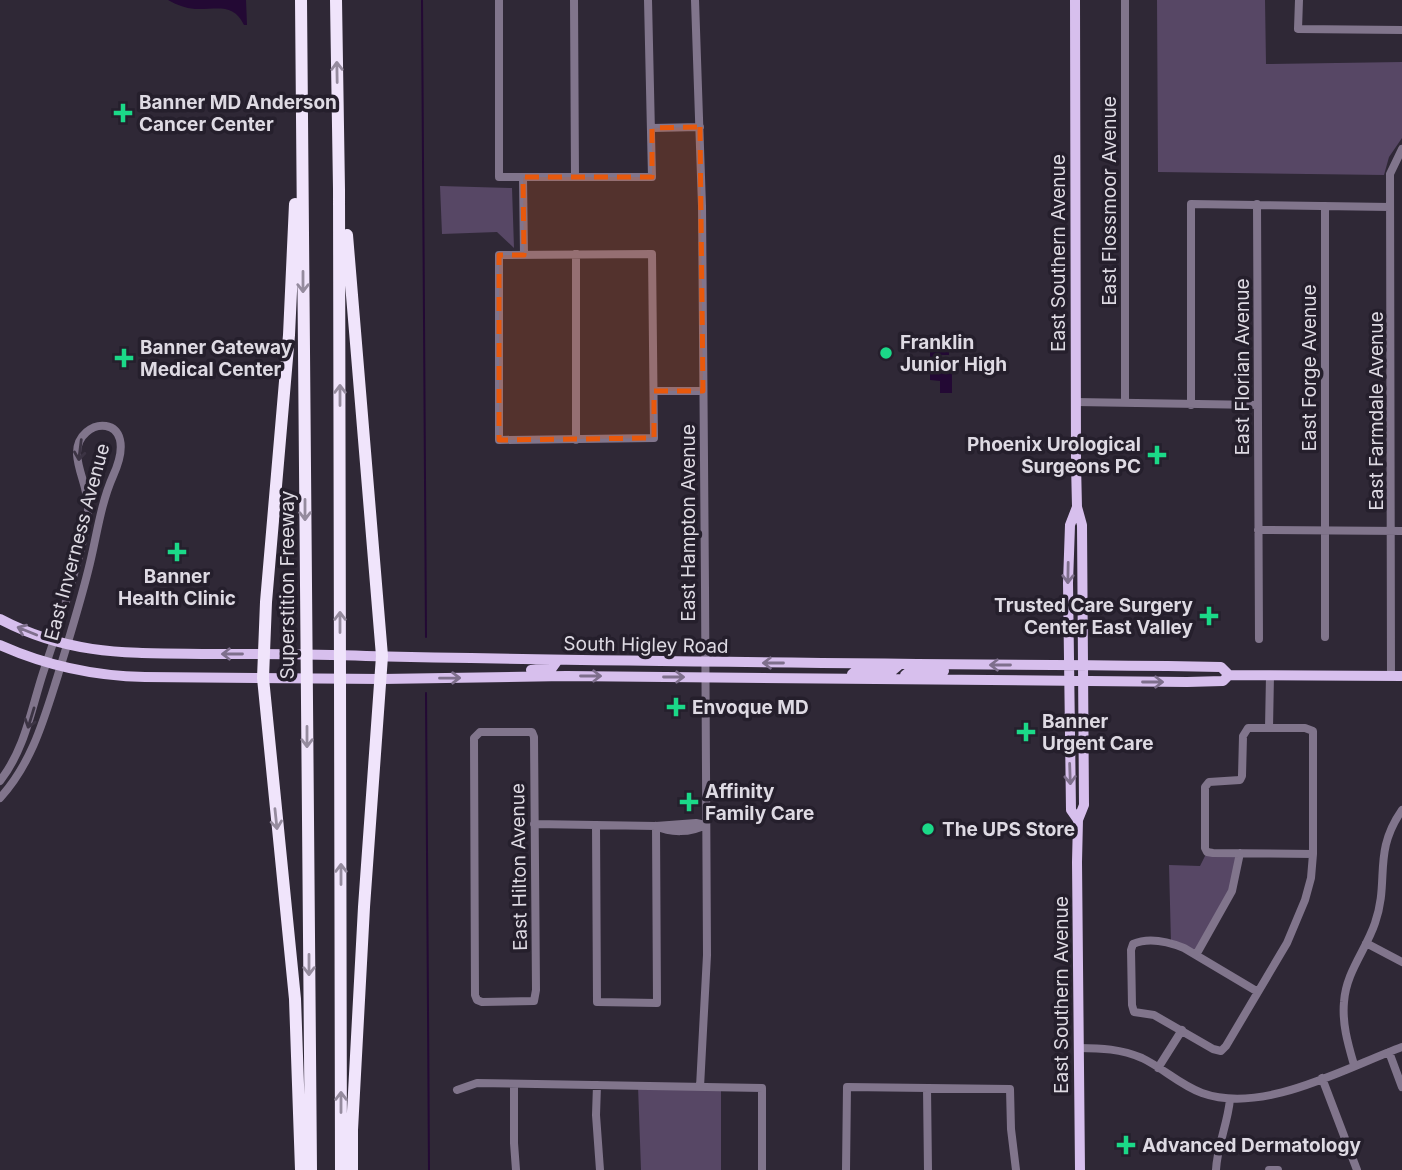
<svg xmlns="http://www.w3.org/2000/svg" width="1402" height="1170" viewBox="0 0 1402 1170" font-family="Inter,sans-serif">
  <rect width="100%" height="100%" fill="#2f2836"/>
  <path fill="#574765" d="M1157 0H1265L1266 64 1402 62V138L1389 157 1384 175 1158 172Z
    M440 186 512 188 514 248 497 232 442 234Z
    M1207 852 1240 853 1238 872 1196 955 1171 943 1169 865 1200 866Z
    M638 1086 721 1088V1170H641Z"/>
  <path fill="#230934" d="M168 0H246L247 25H244C233 2 216 10 195 9 185 8 177 5 168 0Z
    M930 335 942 337 949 345V355H934V361L952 362V393H940V381L930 380Z"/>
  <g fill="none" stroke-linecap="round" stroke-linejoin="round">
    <path stroke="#230934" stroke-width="2" d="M422 0 426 637
      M426 693 429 1170"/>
    <path stroke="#81758c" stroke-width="8" d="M499 0V177H652L648 0
      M574 0 575 177
      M695 0 702 206 705 587 707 955 700 1087
      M1125 0V403
      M1299 0 1298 29 1402 30
      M652 128 700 127
      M523 177 524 255
      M1257 204 1259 639
      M1325 206V637
      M576 254V440
      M652 254 654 438 499 440V255Z
      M654 391H703
      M1076 402 1258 405
      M1191 405V204L1390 207
      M1258 530 1402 531
      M1391 676 1390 174 1402 149
      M1269 728 1270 675
      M480 732H532L534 737 536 990 534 1001 482 1002 477 1000 475 995 474 738Z
      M0 781C25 749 31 710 43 673 55 638 66 603 76 567 81 549 87 529 88 510 89 490 78 473 77 454 76 416 143 410 113 476 101 503 97 534 90 563 81 601 69 638 58 675 44 719 32 763 0 798
      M534 824 656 826 696 823 705 825
      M596 825 597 1002 657 1003 656 826
      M656 826C670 833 691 833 705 825
      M1366 943 1402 962
      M1196 955 1232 891 1240 853
      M1258 992 1184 948C1169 942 1149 937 1133 944L1131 950 1132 1005 1134 1012 1154 1015 1213 1049 1221 1051 1226 1046 1287 943 1305 900 1311 878 1313 854V731L1305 728H1248L1243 736 1242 776 1240 780 1209 782 1205 787V848L1207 852 1213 853 1313 854
      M1079 1048C1101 1048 1121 1049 1142 1058 1163 1068 1180 1085 1202 1093 1263 1115 1345 1068 1402 1047
      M1389 1052 1402 1087
      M1354 1065C1348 1044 1342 1024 1344 1002 1346 972 1366 950 1375 923 1390 880 1372 853 1402 810
      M1158 1068 1182 1030
      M1322 1078 1357 1170
      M514 1084V1143L516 1170
      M597 1085 596 1115 600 1170
      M927 1088 928 1170
      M457 1090 477 1083 762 1088V1170
      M846 1170 847 1087 1010 1089 1011 1129 1016 1170
      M1216 1170C1217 1146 1228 1123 1230 1099
      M1269 1170H1278"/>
    <path stroke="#d7bfed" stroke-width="10" d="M1075 0 1076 464 1077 507 1082 525 1084 805 1078 820 1077 862 1080 1170
      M1077 507 1070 525 1068 583 1071 810 1078 820
      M0 619C70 656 130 653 206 654 259 654 313 654 366 656 633 662 900 664 1168 666L1221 667 1229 675
      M0 645C47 666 94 676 145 677L382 679 566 676 1187 682 1223 681 1229 675 1402 676
      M531 670 552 668 557 661
      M852 674 856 671H892L899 665
      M905 679V675L909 672 944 671"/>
    <path stroke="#f0e4fb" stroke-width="12" d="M301 0 311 1170
      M336 0 339 189 341 1170
      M295 204 289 335 266 602 263 678 295 999 301 1170
      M347 235 382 656 364 907 352 1130V1170"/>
  </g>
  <defs><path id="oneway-shaft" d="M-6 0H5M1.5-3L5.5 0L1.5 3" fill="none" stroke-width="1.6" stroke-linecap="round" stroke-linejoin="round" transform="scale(1.75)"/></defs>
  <g stroke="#958b9e">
    <use href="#oneway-shaft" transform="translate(337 72) rotate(-91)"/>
    <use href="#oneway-shaft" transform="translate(303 282) rotate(90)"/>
    <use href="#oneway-shaft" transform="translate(340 395) rotate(-90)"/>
    <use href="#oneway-shaft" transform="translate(305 510) rotate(90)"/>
    <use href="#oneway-shaft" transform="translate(340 622) rotate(-90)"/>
    <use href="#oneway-shaft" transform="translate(307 737) rotate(90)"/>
    <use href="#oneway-shaft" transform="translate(276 819) rotate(84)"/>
    <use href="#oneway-shaft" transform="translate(341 874) rotate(-90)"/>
    <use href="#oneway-shaft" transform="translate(309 965) rotate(90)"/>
    <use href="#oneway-shaft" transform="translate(341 1102) rotate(-90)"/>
  </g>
  <g stroke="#3c3444">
    <use href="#oneway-shaft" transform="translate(80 450) rotate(97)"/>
    <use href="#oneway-shaft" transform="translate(31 718) rotate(107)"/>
  </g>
  <g stroke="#7e6f8c">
    <use href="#oneway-shaft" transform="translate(1068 573) rotate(91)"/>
    <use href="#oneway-shaft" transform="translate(27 631) rotate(-158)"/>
    <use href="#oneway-shaft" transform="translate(232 654) rotate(-180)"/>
    <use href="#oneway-shaft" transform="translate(773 663) rotate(-180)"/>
    <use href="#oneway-shaft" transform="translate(1000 665) rotate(-180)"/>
    <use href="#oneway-shaft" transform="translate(591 676)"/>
    <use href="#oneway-shaft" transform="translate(674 677)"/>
    <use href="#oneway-shaft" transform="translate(450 678) rotate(-1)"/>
    <use href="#oneway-shaft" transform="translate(1153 682)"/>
    <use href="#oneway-shaft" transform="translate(1070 774) rotate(88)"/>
  </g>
  <path fill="#e8590c" fill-opacity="0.2" stroke="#e8590c" stroke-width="5" stroke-dasharray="14 9" stroke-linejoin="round" d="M700 127 703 391H654V438L499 440V255H524L523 177H652V128Z"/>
  <g fill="#1bd988" stroke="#251f2c" stroke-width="2.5">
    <path d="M119.5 102.5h7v7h7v7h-7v7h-7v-7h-7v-7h7z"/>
    <circle cx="886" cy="353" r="7"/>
    <path d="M120.5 347.5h7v7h7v7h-7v7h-7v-7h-7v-7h7z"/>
    <path d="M1153.5 444.5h7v7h7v7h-7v7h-7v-7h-7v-7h7z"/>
    <path d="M173.5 541.5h7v7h7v7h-7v7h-7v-7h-7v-7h7z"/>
    <path d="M1205.5 605.5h7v7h7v7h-7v7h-7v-7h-7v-7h7z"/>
    <path d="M672.5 696.5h7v7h7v7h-7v7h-7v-7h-7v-7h7z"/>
    <path d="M1022.5 721.5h7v7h7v7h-7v7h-7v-7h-7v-7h7z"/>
    <path d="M685.5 791.5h7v7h7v7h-7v7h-7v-7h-7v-7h7z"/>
    <circle cx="928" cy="829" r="7"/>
    <path d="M1122.5 1134.5h7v7h7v7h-7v7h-7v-7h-7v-7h7z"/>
  </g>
  <g text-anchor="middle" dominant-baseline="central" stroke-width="7" stroke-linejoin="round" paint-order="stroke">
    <g font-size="19" font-weight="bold" fill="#dedae3" stroke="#251f2c" text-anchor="start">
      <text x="139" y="102">Banner MD Anderson<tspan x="139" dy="22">Cancer Center</tspan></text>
      <text x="900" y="342">Franklin<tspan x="900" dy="22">Junior High</tspan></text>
      <text x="140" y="347">Banner Gateway<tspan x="140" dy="22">Medical Center</tspan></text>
      <text x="1141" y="444" text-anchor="end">Phoenix Urological<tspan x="1141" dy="22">Surgeons PC</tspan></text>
      <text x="177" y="576" text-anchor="middle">Banner<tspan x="177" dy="22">Health Clinic</tspan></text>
      <text x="1193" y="605" text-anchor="end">Trusted Care Surgery<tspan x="1193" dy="22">Center East Valley</tspan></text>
      <text x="692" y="707">Envoque MD</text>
      <text x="1042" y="721">Banner<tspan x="1042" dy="22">Urgent Care</tspan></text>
      <text x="705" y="791">Affinity<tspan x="705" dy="22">Family Care</tspan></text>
      <text x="942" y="829">The UPS Store</text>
      <text x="1142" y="1145">Advanced Dermatology</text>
    </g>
    <g font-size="19" fill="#dedae3" stroke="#251f2c">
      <text transform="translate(1109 201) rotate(-90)">East Flossmoor Avenue</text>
      <text transform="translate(1058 253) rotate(-90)">East Southern Avenue</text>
      <text transform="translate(1242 367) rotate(-90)">East Florian Avenue</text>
      <text transform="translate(1309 368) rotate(-90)">East Forge Avenue</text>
      <text transform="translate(1376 411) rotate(-90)">East Farmdale Avenue</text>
      <text transform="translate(688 523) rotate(-90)">East Hampton Avenue</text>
      <text transform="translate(77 542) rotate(-75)">East Inverness Avenue</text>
      <text transform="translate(287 585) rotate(-90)">Superstition Freeway</text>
      <text transform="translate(646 645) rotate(1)">South Higley Road</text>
      <text transform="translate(519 867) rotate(-91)">East Hilton Avenue</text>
      <text transform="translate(1061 995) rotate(-90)">East Southern Avenue</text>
    </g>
  </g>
</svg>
